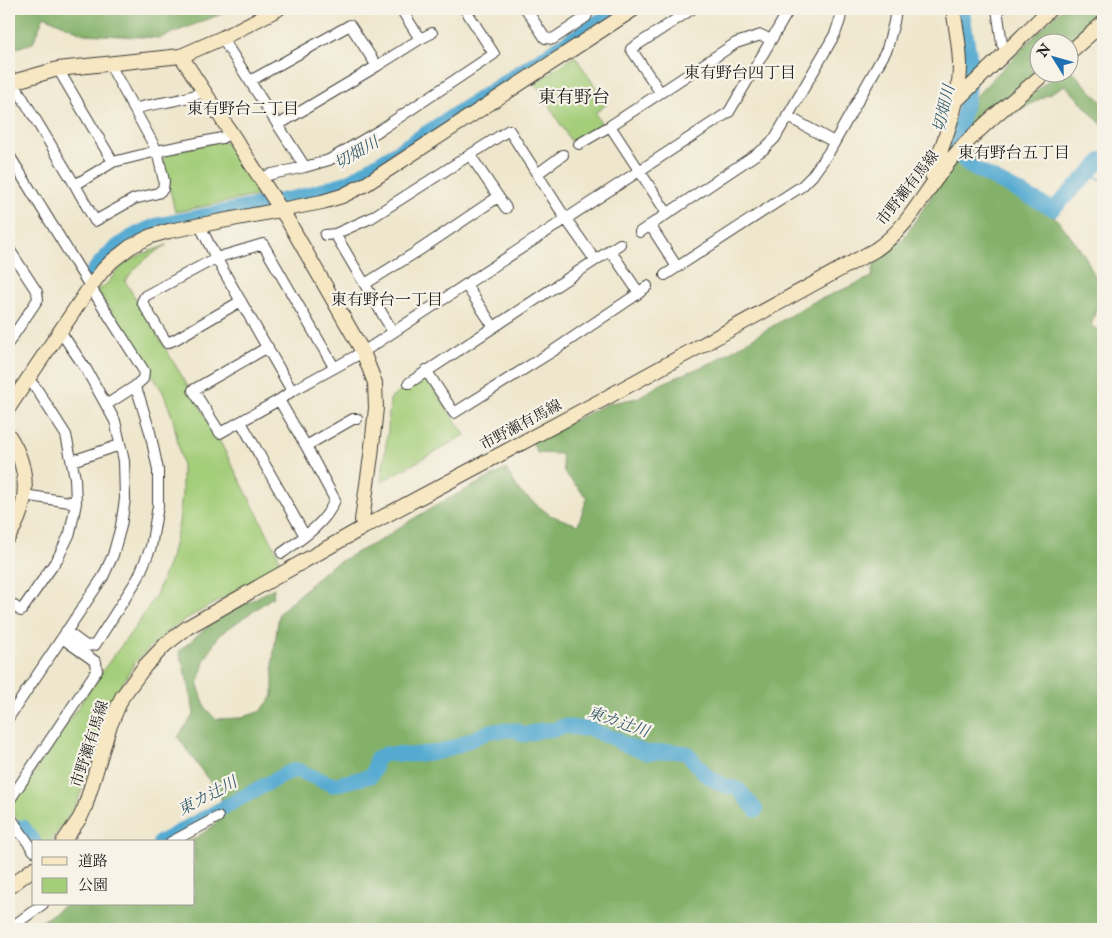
<svg xmlns="http://www.w3.org/2000/svg" width="1112" height="938" viewBox="0 0 1112 938" font-family="'IM FELL English','Noto Serif JP',serif">
  <rect width="100%" height="100%" fill="#f7f3e8"/>
  <filter id="ink" filterUnits="userSpaceOnUse"><feTurbulence type="fractalNoise" baseFrequency=".02" numOctaves="2"/><feDisplacementMap in="SourceGraphic" scale="10" xChannelSelector="R" yChannelSelector="G"/><feConvolveMatrix kernelMatrix="1 2 1 2 8 2 1 2 1" color-interpolation-filters="sRGB"/></filter>
  <filter id="wash" filterUnits="userSpaceOnUse"><feTurbulence type="fractalNoise" baseFrequency=".0096" numOctaves="4" result="noise"/><feDisplacementMap in="SourceGraphic" scale="20" xChannelSelector="R" yChannelSelector="G"/><feGaussianBlur stdDeviation="1.12" result="paint"/><feColorMatrix in="noise" values="0 0 0 0 0 0 0 0 0 0 0 0 0 0 0 0 0 1.4 0 .05"/><feComposite in="paint" operator="in"/></filter>
  <g filter="url(#wash)">
    <rect width="100%" height="100%" fill="#efe7cd"/>
    <path fill="#a4ce7a" stroke="#60754b" d="M575 56 607 104 595 113 603 126 579 142 570 140 535 83Z
      M221 141 232 145 262 193 261 195 175 212 163 158 167 153Z
      M167 245C150 254 137 265 125 281L214 430 276 550 282 566 184 620 165 634 135 662 116 695 111 699 102 721 84 785 75 807 64 823 50 842H34L10 808 12 805 106 666 139 622 156 595 171 557 179 523 182 492V463L173 419 163 392 97 290C108 286 112 276 120 268 133 256 151 251 167 245Z
      M420 377 428 380 465 435 381 482 388 430 390 399Z
      M9 455 15 474V497L9 517Z"/>
    <path fill="#83b16a" stroke="#506643" d="M9 9H234L160 38 84 34 44 16 33 43 9 50Z
      M1061 9H1103V14L1070 44V42H1040L1039 71 956 145 971 101Z
      M1070 69 1103 103V126L1065 85 1002 120 1057 73 1070 72Z
      M970 146 977 163 1036 198 1062 225 1085 256 1102 290 1091 326 1103 332V929H32L66 904H194V842H190L213 826 222 814 221 795 204 774 178 737 194 714 189 686 179 651 213 622 274 588 273 597 219 635 204 661 198 685 206 709 216 719 241 718 261 711 273 696V659L279 613 328 568 357 552 381 540 411 520 444 501 506 469 520 492 550 515 578 525 587 498 564 472 561 454 537 453 532 442 606 404 637 398 663 383 715 361 809 304 872 277 875 258 903 239 953 164Z"/>
    <g fill="none" stroke-linecap="round" stroke-linejoin="round">
      <path stroke="#55aad1" stroke-width="2.5" d="M1087 175 1103 180"/>
      <path stroke="#55aad1" stroke-width="15" d="M962 9 971 64 966 104 953 148 969 166 1053 209 1103 159
        M92 273C111 247 128 237 157 225L303 196 348 182 398 151 618 9
        M9 828 23 827 34 842
        M160 842 289 772 297 770 333 785 371 776 374 770 376 759 385 754 411 755 440 752 459 745 490 731 516 730 523 735 543 730H554L563 726 584 729 589 728 603 735 617 739 620 743 647 753 671 751 687 753 706 775 722 785 738 789 756 810"/>
    </g>
  </g>
  <g filter="url(#ink)">
    <g fill="none" stroke-linecap="round" stroke-linejoin="round">
      <g stroke="#3c3a37" stroke-width="12">
        <path id="street" d="M526 9 545 38 553 39 586 17 589 9
          M997 9 1002 44 1007 51
          M222 38 305 167
          M420 39 432 33
          M377 66 420 39 401 9
          M58 69 113 162
          M250 81 350 25 377 66 278 125
          M13 82 75 185 95 221 134 199 158 193 163 189 164 181 157 151 109 63
          M660 92 631 49 692 9
          M134 109C157 102 183 102 204 91
          M787 116 834 142
          M610 126 667 213
          M579 144 610 126 736 43 761 35 771 40
          M9 155 81 272 144 371 143 379 134 387 106 405
          M470 155 506 208
          M537 174 563 155
          M260 178 272 174 305 167 329 160 380 130 494 54 465 9
          M75 185 113 162 157 151 222 138 231 133
          M199 224 215 256 292 391
          M650 225 677 267
          M640 232 764 149 775 138 835 34 840 20 842 9
          M335 234 393 332
          M325 235 335 234 371 218 509 130 566 219 595 260
          M9 249 37 292 38 299 9 342
          M610 250 639 293
          M665 275 802 186 812 176 829 152 887 49 894 22 896 9
          M365 284 418 251 498 197
          M466 285 493 326
          M241 301 176 339 167 343 142 302 145 296 216 258 263 244 334 367
          M268 347 193 390 220 433 279 400 292 391 363 352 729 112 787 13 788 9
          M426 370 454 413 553 351 639 293 647 286
          M409 383 620 244
          M279 400 306 446 335 500C325 524 303 538 282 553
          M241 422 305 536
          M306 446 353 419H357
          M72 461 120 445
          M24 495 76 503
          M9 602 21 611 58 558 70 533 76 503 75 478 66 435 36 388 28 379
          M66 631 86 646 95 645 138 578 151 547 158 506V470L150 432 139 396 134 387
          M9 717 103 577 113 555 121 526 125 499 124 461 115 421 86 369 60 331
          M9 801 97 670 96 662 62 638
          M9 815 19 830
          M9 835 19 830 34 851
          M171 842 218 817
          M9 929 43 904"/>
      </g>
      <g stroke="#3c3a37" stroke-width="16">
        <path id="secondary" d="M1070 52 1103 23
          M181 56 287 219 363 352 375 383 376 408 371 456 362 520 364 527
          M9 83 58 69 181 56 222 38 278 9
          M956 101 1050 9
          M936 178 932 175C944 140 960 104 960 66 960 47 956 28 953 9
          M9 407 90 287 103 270 112 261 130 247 151 236 169 231 322 202 342 196 366 184 634 9
          M9 436C30 469 30 503 9 536
          M63 842 80 818 85 807 109 728 122 697 145 666 165 645 188 627 364 527 604 399 875 250C911 226 925 189 953 157 980 126 1014 100 1046 72
          M9 887 34 868"/>
      </g>
      <use href="#street" stroke="#fff" stroke-width="10"/>
      <use href="#secondary" stroke="#f7e8c3" stroke-width="14"/>
    </g>
  </g>
  <g text-anchor="middle" dominant-baseline="central" stroke-width="4.5" stroke-linejoin="round" paint-order="stroke">
    <g font-size="15" fill="#1c1c1c" stroke="#f7f3e8">
      <text transform="translate(908 188) rotate(-52)">市野瀬有馬線</text>
      <text transform="translate(521 425) rotate(-28)">市野瀬有馬線</text>
      <text transform="translate(90 744) rotate(-72)">市野瀬有馬線</text>
    </g>
    <g font-size="16" fill="#1c1c1c" stroke="#f7f3e8">
      <text x="740" y="74">東有野台四丁目</text>
      <text x="243" y="110">東有野台二丁目</text>
      <text x="1014" y="154">東有野台五丁目</text>
      <text x="387" y="301">東有野台一丁目</text>
    </g>
    <g font-size="16" font-style="italic" fill="#365c6d" stroke="#f7f3e8">
      <text transform="translate(945 109) rotate(-77)">切畑川</text>
      <text transform="translate(357 154) rotate(-30)">切畑川</text>
      <text transform="translate(618 723) rotate(19)">東カ辻川</text>
      <text transform="translate(208 797) rotate(-28)">東カ辻川</text>
    </g>
    <g font-size="18" fill="#1c1c1c" stroke="#f7f3e8">
      <text x="574" y="98">東有野台</text>
    </g>
  </g>
  <rect width="1112" height="938" fill="none" stroke="#f7f3e8" stroke-width="30"/>
  <rect x="32" y="840" width="162" height="65" fill="#f7f3e8" stroke="#9f9d96"/>
  <rect x="42" y="857" width="25" height="8" fill="#f7e8c3" stroke="#9f9d96"/>
  <text x="78" y="866" font-size="15" fill="#1c1c1c">道路</text>
  <rect x="42" y="878" width="25" height="15" fill="#a4ce7a" stroke="#9f9d96"/>
  <text x="78" y="890" font-size="15" fill="#1c1c1c">公園</text>
  <g transform="translate(1054 58) rotate(307)"><circle r="24" fill="#f7f3e8" stroke="#9f9d96"/>
  <path d="M0-4L9 19L0 12L-9 19Z" fill="#1f6fb2"/>
  <text y="-8" font-size="14" font-weight="bold" text-anchor="middle" fill="#1c1c1c">N</text>
  </g>
</svg>
